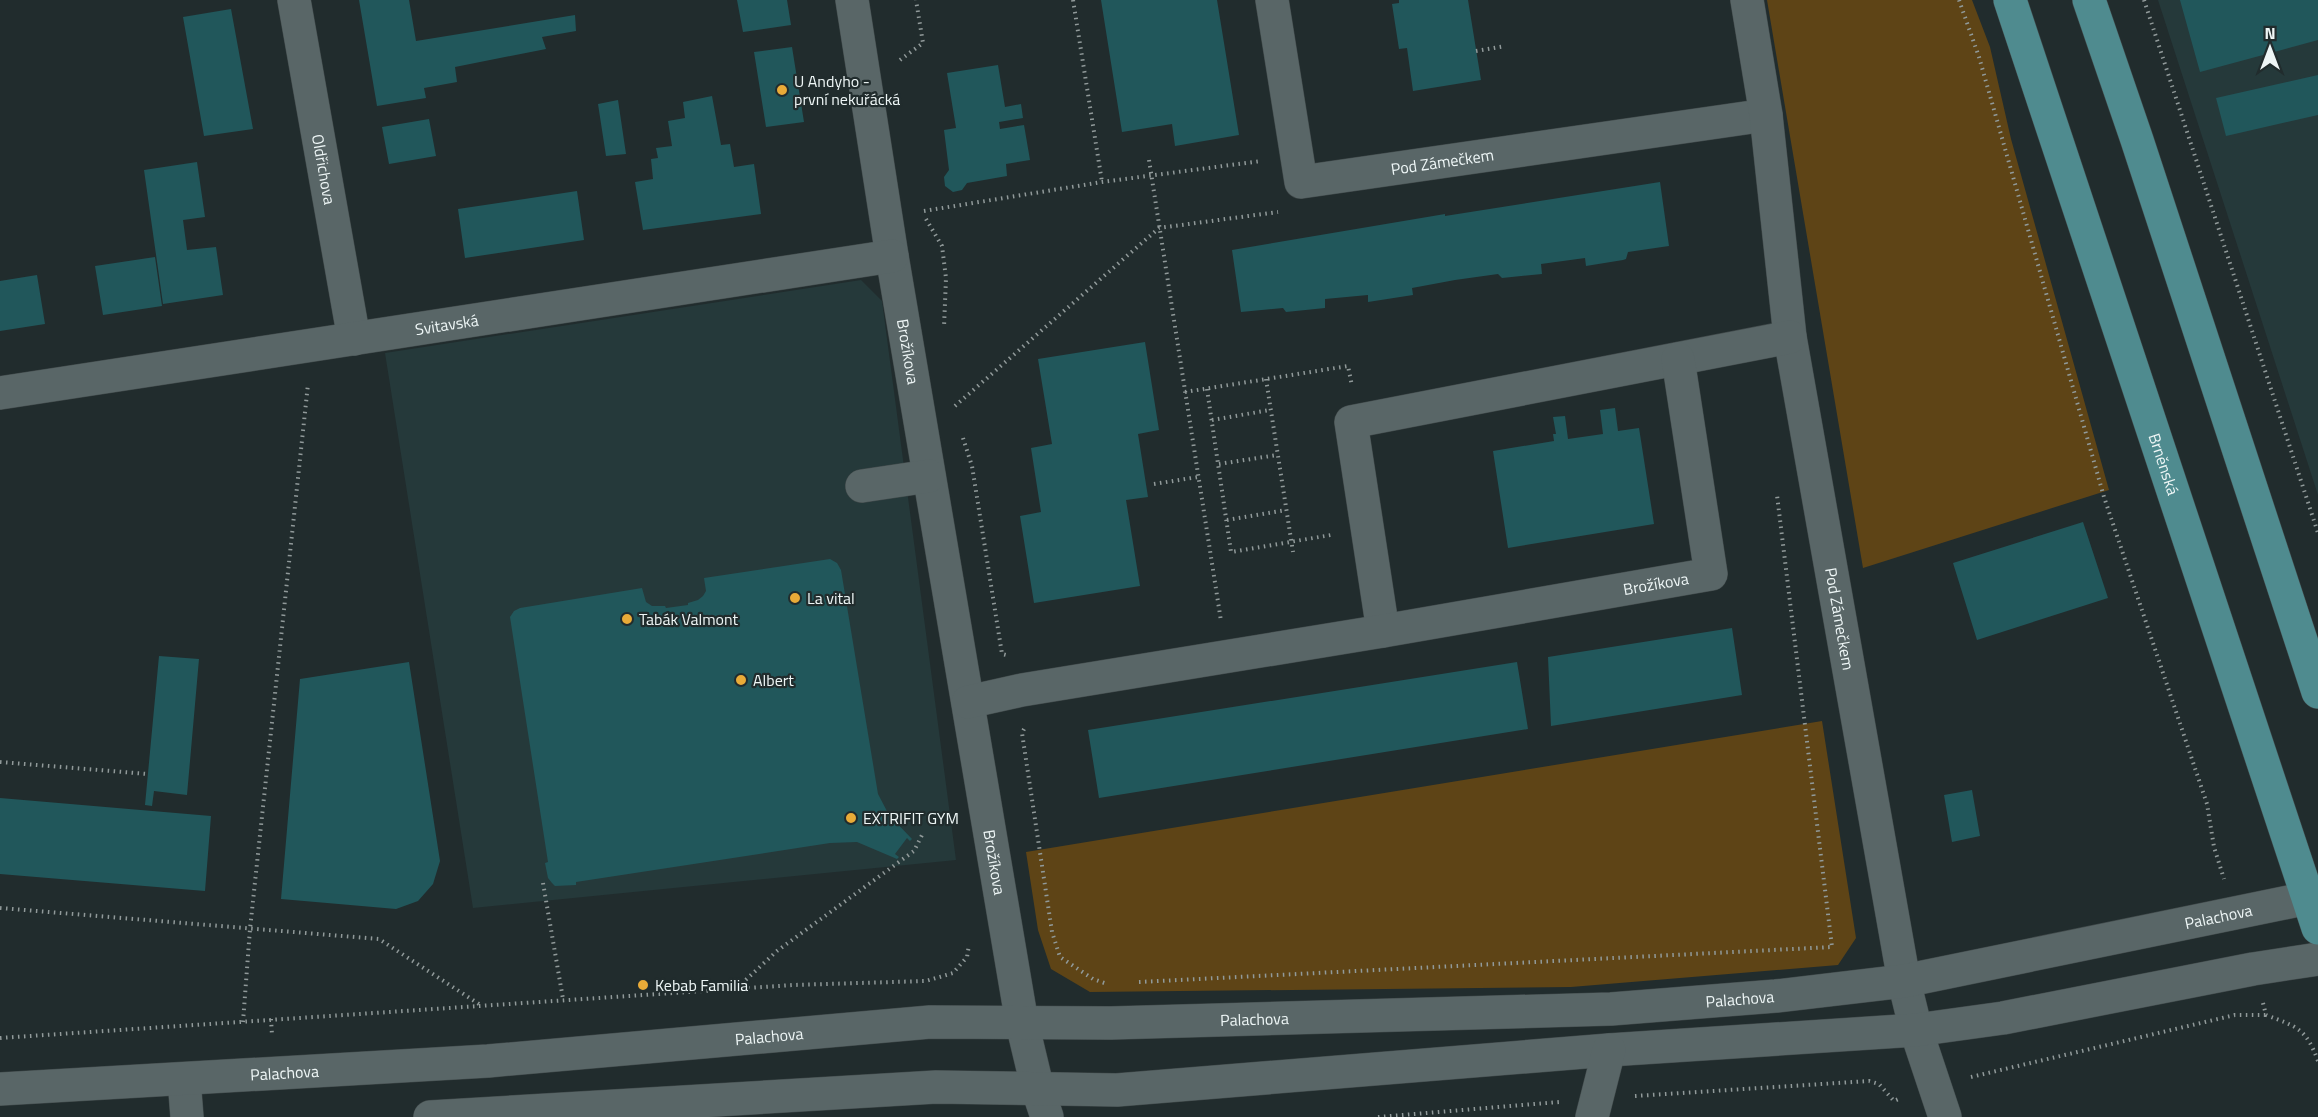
<svg xmlns="http://www.w3.org/2000/svg" width="2318" height="1117" viewBox="0 0 2318 1117" font-family="'Titillium Web',sans-serif">
  <rect width="100%" height="100%" fill="#212c2d"/>
  <path fill="#25393a" d="M2158 0H2318V495Z
    M861 280 882 301 956 860 473 908 385 353Z"/>
  <path fill="#5e4416" d="M1767 0H1972L1990 47 2011 139 2109 490 1863 568Z
    M1822 721 1856 938 1838 965 1571 987 1090 992 1051 969 1038 930 1026 852Z"/>
  <path fill="#21575b" d="M359 0H409L416 41 575 15 576 31 542 37 546 49 455 67 457 82 424 88 426 98 377 106Z
    M737 0H787L791 25 743 32Z
    M1101 0H1217L1239 135 1175 146 1172 124 1122 132Z
    M1399 0H1468L1481 80 1413 91 1407 48 1399 49 1392 4 1399 3Z
    M2180 0H2318V40L2200 72Z
    M231 9 253 129 204 136 183 17Z
    M792 47 804 122 766 127 754 52Z
    M998 65 1005 107 1021 104 1023 118 999 122 1000 129 1024 125 1030 160 1006 164 1007 176 967 183 962 190 953 192 945 186 944 177 949 170 944 130 956 128 947 73Z
    M2318 75V115L2226 136 2216 98Z
    M712 96 721 145 730 144 734 167 754 164 761 214 643 230 635 182 653 179 651 159 658 158 656 148 672 146 668 121 685 118 683 102Z
    M618 100 626 154 606 156 598 104Z
    M429 119 436 156 389 164 382 127Z
    M197 162 205 217 183 220 187 250 216 247 223 295 163 304 144 170Z
    M1660 182 1669 246 1628 252 1626 259 1623 260 1586 266 1585 258 1541 264 1542 274 1502 278 1498 274 1455 280 1412 288 1413 295 1368 302V295L1325 299V308L1286 312 1283 308 1241 312 1232 250 1445 214V216Z
    M577 191 584 240 465 258 458 209Z
    M155 257 162 306 103 315 95 266Z
    M37 275 45 324 0 331V281Z
    M1145 342 1159 430 1138 434 1148 497 1126 500 1140 586 1034 603 1020 516 1041 512 1031 448 1052 444 1038 359Z
    M1615 408 1618 431 1639 428 1654 524 1508 548 1493 451 1554 441 1553 434H1556L1553 417 1565 416 1568 439 1603 434 1600 410Z
    M2083 522 2108 598 1977 640 1953 563Z
    M830 559 837 563 841 570 878 794 889 815 912 839 910 841 907 838 895 854 899 857 897 859 857 842 830 843 576 882V885L555 886 552 883 548 878 545 863 548 862 510 617 514 611 520 608 642 588 646 602 652 606H665L666 608 688 605V603L698 600 703 596 706 591 704 578Z
    M1732 628 1742 695 1551 726 1548 657Z
    M159 656 199 659 187 795 154 791 152 806 145 805Z
    M409 662 440 861 433 884 418 901 396 909 281 899 300 679Z
    M1517 662 1528 729 1099 798 1088 730Z
    M1972 790 1980 836 1952 842 1944 795Z
    M0 798 211 816 205 891 0 874Z"/>
  <g fill="none" stroke-linecap="round" stroke-linejoin="round">
    <g stroke="#414a4b" stroke-width="34">
      <g id="minor">
        <path id="s1" d="M294 0 354 339"/>
        <path id="s2" d="M852 0 892 256 1022 1023 1038 1090 1047 1117"/>
        <path id="s3" d="M1272 0 1301 182 1766 115"/>
        <path id="s4" d="M1747 0 1766 115 1790 337 1904 981 1916 1030 1945 1117"/>
        <path id="s5" d="M0 393 892 256"/>
        <path d="M862 486 929 476"/>
        <path d="M1383 631 1351 422 1790 337"/>
        <path id="s6" d="M968 702 1022 690 1383 631 1711 574 1678 359"/>
        <path d="M184 1079 187 1117"/>
        <path id="s7" d="M0 1089 488 1061 930 1022 1111 1023 1611 1009 1776 996 1904 981 2318 896"/>
        <path d="M430 1117 936 1087 1117 1090 1609 1050 1916 1030 2003 1018 2253 969 2318 959"/>
        <path d="M1592 1117 1609 1050"/>
      </g>
    </g>
    <g stroke="#414a4b" stroke-width="34">
      <g id="major">
        <path id="s8" d="M2010 0 2318 928"/>
        <path d="M2089 0 2137 140 2318 692"/>
      </g>
    </g>
    <path stroke="#919a9a" stroke-width="4" stroke-dasharray="1.5 4.5" stroke-linecap="butt" d="M1073 0 1102 182
      M1959 0 1979 57 2104 497 2207 804 2214 847 2224 879
      M2144 0 2318 533
      M1476 51 1505 46
      M900 60 923 43 916 0
      M1149 160 1221 621
      M924 211 1102 182 1261 161
      M926 219 942 246 946 278 944 327
      M1266 379 1293 552
      M1207 389 1231 552 1331 535
      M1185 392 1348 366 1352 386
      M955 406 1159 228 1278 212
      M1212 420 1270 410
      M963 438 972 466 1002 654 1006 655
      M1219 464 1277 455
      M1154 484 1198 477
      M1227 520 1286 510
      M1024 729 1022 733 1052 932 1060 957 1093 979 1107 984
      M0 762 148 774
      M543 883 563 999
      M0 908 379 939 482 1006
      M1139 982 1832 947 1777 495
      M737 988 777 951 914 851 922 835
      M2263 1003 2266 1015C2297 1027 2306 1028 2318 1061
      M271 1019 272 1035
      M243 1022 250 929 308 384
      M0 1038 793 985 926 981 953 973 967 957 969 945
      M1971 1077 2235 1015H2266
      M1635 1096 1869 1081 1879 1084 1894 1101 1901 1098
      M1378 1117 1559 1102"/>
    <use href="#minor" stroke="#596667" stroke-width="33"/>
    <use href="#major" stroke="#4f8b8f" stroke-width="33"/>
  </g>
  <g fill="#e9ab38" stroke="#212c2d" stroke-width="2">
    <circle cx="782" cy="90" r="6"/>
    <circle cx="795" cy="598" r="6"/>
    <circle cx="627" cy="619" r="6"/>
    <circle cx="741" cy="680" r="6"/>
    <circle cx="851" cy="818" r="6"/>
    <circle cx="643" cy="985" r="6"/>
  </g>
  <g text-anchor="middle" dominant-baseline="central" stroke-width="4.5" stroke-linejoin="round" paint-order="stroke">
    <g font-size="16" fill="#eef6f6" stroke="#212c2d" text-anchor="start">
      <text x="794" y="81">U Andyho -<tspan x="794" dy="18">první nekuřácká</tspan></text>
      <text x="807" y="598">La vital</text>
      <text x="639" y="619">Tabák Valmont</text>
      <text x="753" y="680">Albert</text>
      <text x="863" y="818">EXTRIFIT GYM</text>
      <text x="655" y="985">Kebab Familia</text>
    </g>
    <g font-size="16" fill="#eef6f6" stroke="#212c2d">
      <text stroke="none"><textPath href="#s3" startOffset="327">Pod Zámečkem</textPath></text>
      <text stroke="none"><textPath href="#s1" startOffset="172">Oldřichova</textPath></text>
      <text stroke="none"><textPath href="#s5" startOffset="452">Svitavská</textPath></text>
      <text stroke="none"><textPath href="#s2" startOffset="356">Brožíkova</textPath></text>
      <text stroke="none"><textPath href="#s8" startOffset="489">Brněnská</textPath></text>
      <text stroke="none"><textPath href="#s6" startOffset="698">Brožíkova</textPath></text>
      <text stroke="none"><textPath href="#s4" startOffset="626">Pod Zámečkem</textPath></text>
      <text stroke="none"><textPath href="#s2" startOffset="874">Brožíkova</textPath></text>
      <text stroke="none"><textPath href="#s7" startOffset="2229">Palachova</textPath></text>
      <text stroke="none"><textPath href="#s7" startOffset="1743">Palachova</textPath></text>
      <text stroke="none"><textPath href="#s7" startOffset="1257">Palachova</textPath></text>
      <text stroke="none"><textPath href="#s7" startOffset="771">Palachova</textPath></text>
      <text stroke="none"><textPath href="#s7" startOffset="285">Palachova</textPath></text>
    </g>
  </g>
  <g transform="translate(2270 48)" stroke="#212c2d" stroke-width="4.5" paint-order="stroke">
  <path d="M0-4.5L10 22L0 15L-10 22Z" fill="#eef6f6"/>
  <text y="-9" font-size="16" font-weight="bold" text-anchor="middle" fill="#eef6f6">N</text>
  </g>
</svg>
